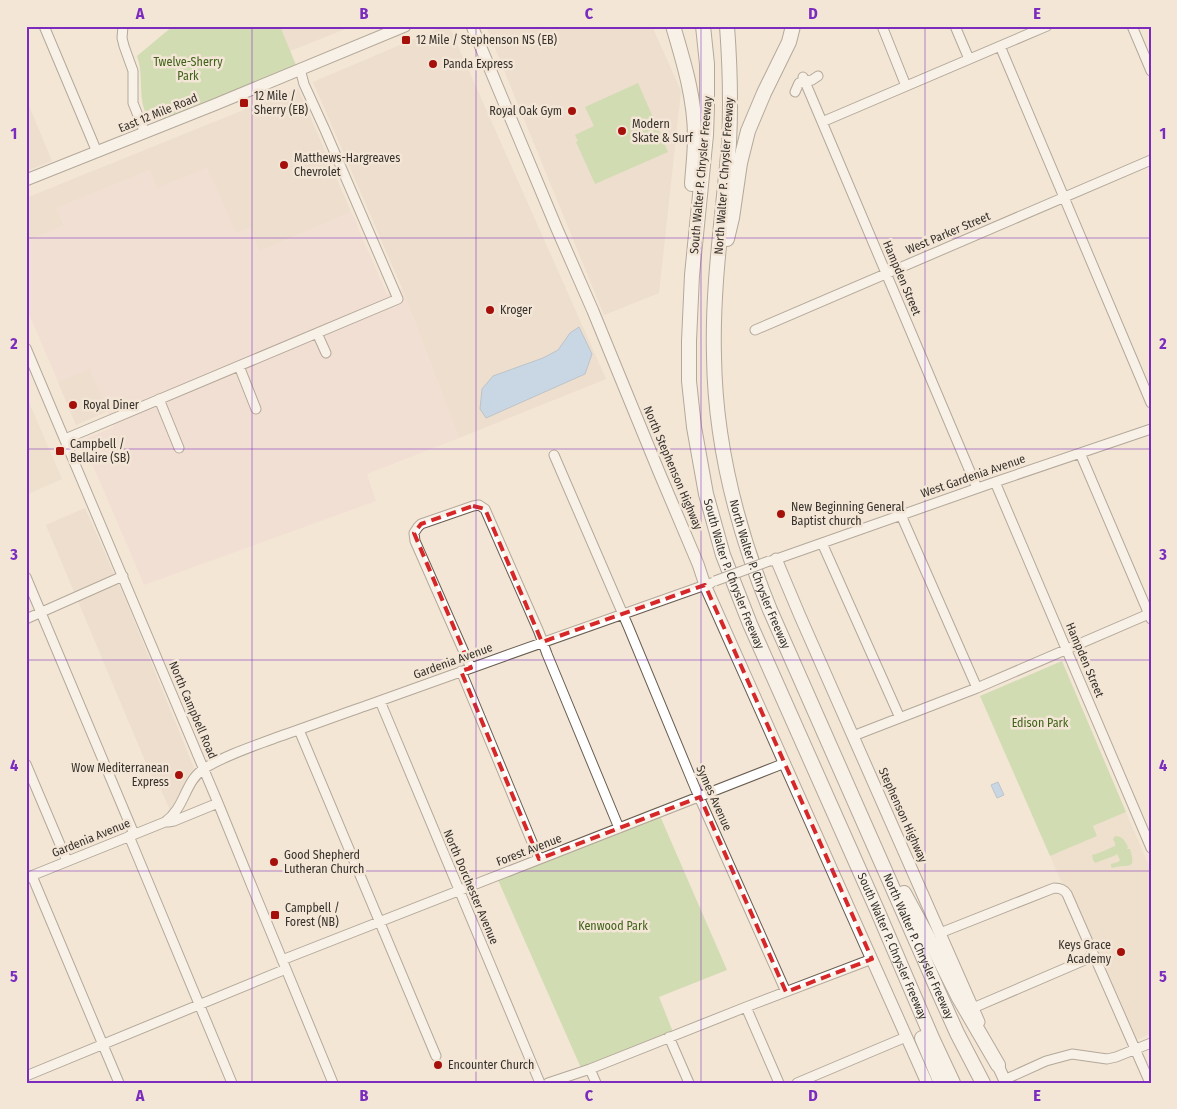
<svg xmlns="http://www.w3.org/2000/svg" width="1177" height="1109" viewBox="0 0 1177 1109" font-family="'Fira Sans Condensed',sans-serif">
  <rect width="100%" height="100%" fill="#f3e6d6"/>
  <path fill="#e7d4c5" d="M280 26H353L290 51Z
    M445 26H449L606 379 459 438 402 288 313 82Z
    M486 26H652L681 91 659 293 604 315Z
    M298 88 351 212 260 251 236 233 157 188 150 170 57 208 64 226 26 241V198Z
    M26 99 52 161 26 171Z
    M90 368 108 411 76 425 58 382Z
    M85 508 126 601 194 768 170 810 157 781 154 782 46 525Z"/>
  <path fill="#f1d8d0" d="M207 167 236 232 250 227 260 251 351 212 355 218 358 228 387 294 402 288 459 438 367 474 376 501 144 585 82 440 114 427 90 369 58 382 26 307V241L64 226 57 208 150 170 157 188Z"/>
  <path fill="#ebdac4" d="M26 395 62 479 26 495Z
    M1126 812 1151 870V1034L1132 1042 1050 856 1097 836 1093 826Z"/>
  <path fill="#aad08b" d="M173 26H280L298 70 165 124 158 107 145 112C138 93 144 76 137 56Z
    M638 83 668 152 595 184 576 142 578 141 575 135 594 126 585 107Z
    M1062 661 1126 812 1093 826 1097 836 1050 856 980 696Z
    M660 816 727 970 659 997 673 1032 581 1068 498 880Z
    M1115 836C1123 836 1125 841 1128 847L1127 849H1130C1137 872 1128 863 1113 868L1111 867V864L1118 862 1120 860 1117 854 1114 856 1095 863 1093 860 1092 855C1100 853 1107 849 1115 846V843L1113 839Z"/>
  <path fill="#97c6f7" stroke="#7a9aba" d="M579 327 592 354 585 374 486 418 480 409 482 389 493 376 543 358 558 350 570 333Z
    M998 782 1004 795 997 798 991 785Z"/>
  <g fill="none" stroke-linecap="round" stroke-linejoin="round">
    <g stroke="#685e50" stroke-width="11">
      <path id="minor" d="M44 26 97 152
        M123 26 122 38 124 46 133 71V103L145 133
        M882 26 906 86
        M955 26 969 59
        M1132 26 1151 71
        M1000 46 1151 403
        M803 77 977 488
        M795 92 799 83 812 80 818 76
        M822 122 1047 26
        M755 330 1151 160
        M317 333 326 353
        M26 348 218 803 253 889 333 1083
        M239 366 256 409
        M159 399 179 448
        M65 439 398 299 325 130 304 84 300 69
        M1080 453 1151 619
        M554 455 628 626 696 790 786 992
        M995 482 1151 848
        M901 515 977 688
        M822 543 900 718
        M771 561 995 482 1151 429
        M26 577 134 834
        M26 619 123 576
        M471 668 415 541 414 533 418 527 421 524 473 506 479 505 485 509 539 632 547 654 619 828
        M461 671 539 859
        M380 701 540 1083
        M299 730 436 1056
        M853 736 977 688 1151 613
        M26 764 67 861
        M168 822 174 821 218 803
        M129 836 232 1083
        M32 876 119 1083
        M26 878 165 822C186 807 184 781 205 768 226 755 251 747 275 738 307 727 339 715 371 704 484 663 598 623 711 583
        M940 933 1054 888C1059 888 1064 889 1067 894L1150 1083
        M282 960 785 763
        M746 1007 779 1083
        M973 1008 1094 956
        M669 1037 689 1083
        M590 1069 596 1083
        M26 1076 286 969
        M1004 1080 1046 1061 1072 1054 1107 1059 1116 1057 1151 1043
        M548 1083 590 1069 746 1007 872 959
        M797 1083 906 1037"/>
    </g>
    <g stroke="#685e50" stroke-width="13">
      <path id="major" d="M472 26 557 229 593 311 659 472 698 564 705 585 927 1083
        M26 180 214 105 405 26
        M776 559 800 616 979 1022
        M994 1057 1006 1083"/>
    </g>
    <g stroke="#685e50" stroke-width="16">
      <g id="highway">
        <path d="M673 26C684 63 695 99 695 137 695 153 693 168 692 184"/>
        <path id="s1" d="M703 26 707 64V106L706 135 692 275 689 341V381L694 427 706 494 723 555 750 624 878 912 932 1038 953 1083"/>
        <path id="s2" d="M727 26C730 66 731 105 729 144 723 215 712 286 714 356 715 444 737 529 770 610L939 993 957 1033 983 1083"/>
        <path d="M727 239 732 218 740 163 748 131 764 93 789 42 793 26"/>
        <path d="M904 893 936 952 959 998 998 1065"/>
        <path d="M922 1038 941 1083"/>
      </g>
    </g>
    <use href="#minor" stroke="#fff" stroke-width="9"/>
    <use href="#major" stroke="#fff" stroke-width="11"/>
    <use href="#highway" stroke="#fff" stroke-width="14"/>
    <g stroke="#685e50" stroke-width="11" stroke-linecap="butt">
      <path id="minor-bridge" d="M715 581 769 561"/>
    </g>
    <use href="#minor-bridge" stroke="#fff" stroke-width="9"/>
  </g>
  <path d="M0 0H1177V1109H0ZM473 506 485 509 542 642 705 585 872 959 786 992 700 797 539 859 461 671 471 668 414 533 421 524Z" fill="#f3e6d6" fill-opacity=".55" fill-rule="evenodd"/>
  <path fill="none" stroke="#d62828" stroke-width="4" stroke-dasharray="10 6" stroke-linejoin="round" d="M473 506 485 509 542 642 705 585 872 959 786 992 700 797 539 859 461 671 471 668 414 533 421 524Z"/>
  <path fill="none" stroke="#7b2cbf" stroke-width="1" stroke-opacity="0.55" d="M252 26V1083M476 26V1083M701 26V1083M925 26V1083M26 238H1151M26 449H1151M26 660H1151M26 871H1151"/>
  <g fill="#a5100a" stroke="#f3e6d6" stroke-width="2">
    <rect x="401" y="35" width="10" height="10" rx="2.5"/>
    <circle cx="433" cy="64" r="5"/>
    <rect x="239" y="98" width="10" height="10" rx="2.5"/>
    <circle cx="572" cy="111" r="5"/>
    <circle cx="622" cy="131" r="5"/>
    <circle cx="284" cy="165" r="5"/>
    <circle cx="490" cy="310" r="5"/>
    <circle cx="73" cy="405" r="5"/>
    <rect x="55" y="446" width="10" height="10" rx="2.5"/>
    <circle cx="781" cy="514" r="5"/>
    <circle cx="179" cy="775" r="5"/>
    <circle cx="274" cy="862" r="5"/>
    <rect x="270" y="910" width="10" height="10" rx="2.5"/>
    <circle cx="1121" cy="952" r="5"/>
    <circle cx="438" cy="1065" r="5"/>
  </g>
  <g text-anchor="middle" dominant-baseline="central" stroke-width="5" stroke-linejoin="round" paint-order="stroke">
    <g font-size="12" fill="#37322c" stroke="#f3e6d6" text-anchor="start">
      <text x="416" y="40">12 Mile / Stephenson NS (EB)</text>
      <text x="443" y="64">Panda Express</text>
      <text x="254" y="96">12 Mile /<tspan x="254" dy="14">Sherry (EB)</tspan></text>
      <text x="562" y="111" text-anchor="end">Royal Oak Gym</text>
      <text x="632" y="124">Modern<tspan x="632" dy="14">Skate &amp; Surf</tspan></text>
      <text x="294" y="158">Matthews-Hargreaves<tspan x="294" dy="14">Chevrolet</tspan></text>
      <text x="500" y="310">Kroger</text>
      <text x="83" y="405">Royal Diner</text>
      <text x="70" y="444">Campbell /<tspan x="70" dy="14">Bellaire (SB)</tspan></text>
      <text x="791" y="507">New Beginning General<tspan x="791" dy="14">Baptist church</tspan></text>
      <text x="169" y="768" text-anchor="end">Wow Mediterranean<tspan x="169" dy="14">Express</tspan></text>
      <text x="284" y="855">Good Shepherd<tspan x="284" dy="14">Lutheran Church</tspan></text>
      <text x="285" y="908">Campbell /<tspan x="285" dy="14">Forest (NB)</tspan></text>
      <text x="1111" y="945" text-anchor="end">Keys Grace<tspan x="1111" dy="14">Academy</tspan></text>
      <text x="448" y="1065">Encounter Church</text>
    </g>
    <g font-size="12" fill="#3f6319" stroke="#f3e6d6">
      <text x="188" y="62">Twelve-Sherry<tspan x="188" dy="14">Park</tspan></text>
      <text x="1040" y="723">Edison Park</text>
      <text x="613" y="926">Kenwood Park</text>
    </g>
    <g font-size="12" fill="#37322c" stroke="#f3e6d6">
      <text transform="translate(158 113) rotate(-22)">East 12 Mile Road</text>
      <text transform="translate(701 175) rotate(-85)">South Walter P. Chrysler Freeway</text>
      <text transform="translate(724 176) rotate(-86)">North Walter P. Chrysler Freeway</text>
      <text transform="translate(948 233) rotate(-23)">West Parker Street</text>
      <text transform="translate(902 278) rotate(67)">Hampden Street</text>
      <text transform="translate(673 468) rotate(67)">North Stephenson Highway</text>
      <text transform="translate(973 476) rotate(-19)">West Gardenia Avenue</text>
      <text stroke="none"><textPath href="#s1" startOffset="555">South Walter P. Chrysler Freeway</textPath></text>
      <text stroke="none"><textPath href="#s2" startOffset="555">North Walter P. Chrysler Freeway</textPath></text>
      <text transform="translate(1085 660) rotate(67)">Hampden Street</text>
      <text transform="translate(453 661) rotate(-20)">Gardenia Avenue</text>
      <text transform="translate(193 710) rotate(67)">North Campbell Road</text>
      <text transform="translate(714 798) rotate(66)">Symes Avenue</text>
      <text transform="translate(903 815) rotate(66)">Stephenson Highway</text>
      <text transform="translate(91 838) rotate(-22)">Gardenia Avenue</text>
      <text transform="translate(529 850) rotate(-21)">Forest Avenue</text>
      <text transform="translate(471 887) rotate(67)">North Dorchester Avenue</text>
      <text stroke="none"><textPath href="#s1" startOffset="960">South Walter P. Chrysler Freeway</textPath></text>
      <text stroke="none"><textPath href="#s2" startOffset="960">North Walter P. Chrysler Freeway</textPath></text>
    </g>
  </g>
  <rect width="1177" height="1109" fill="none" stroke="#f3e6d6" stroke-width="55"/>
  <rect x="28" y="28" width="1122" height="1054" fill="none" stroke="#7b2cbf" stroke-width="2"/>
  <g font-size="16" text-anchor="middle" font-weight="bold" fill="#7b2cbf">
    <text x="140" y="19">A</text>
    <text x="364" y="19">B</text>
    <text x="589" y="19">C</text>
    <text x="813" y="19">D</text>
    <text x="1037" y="19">E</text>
    <text x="14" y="139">1</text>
    <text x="1163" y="139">1</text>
    <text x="14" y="349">2</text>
    <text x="1163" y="349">2</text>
    <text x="14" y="560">3</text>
    <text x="1163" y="560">3</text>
    <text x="14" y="771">4</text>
    <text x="1163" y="771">4</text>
    <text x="14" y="982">5</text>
    <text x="1163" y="982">5</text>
    <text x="140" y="1101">A</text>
    <text x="364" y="1101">B</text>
    <text x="589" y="1101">C</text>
    <text x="813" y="1101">D</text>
    <text x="1037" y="1101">E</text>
  </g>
</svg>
